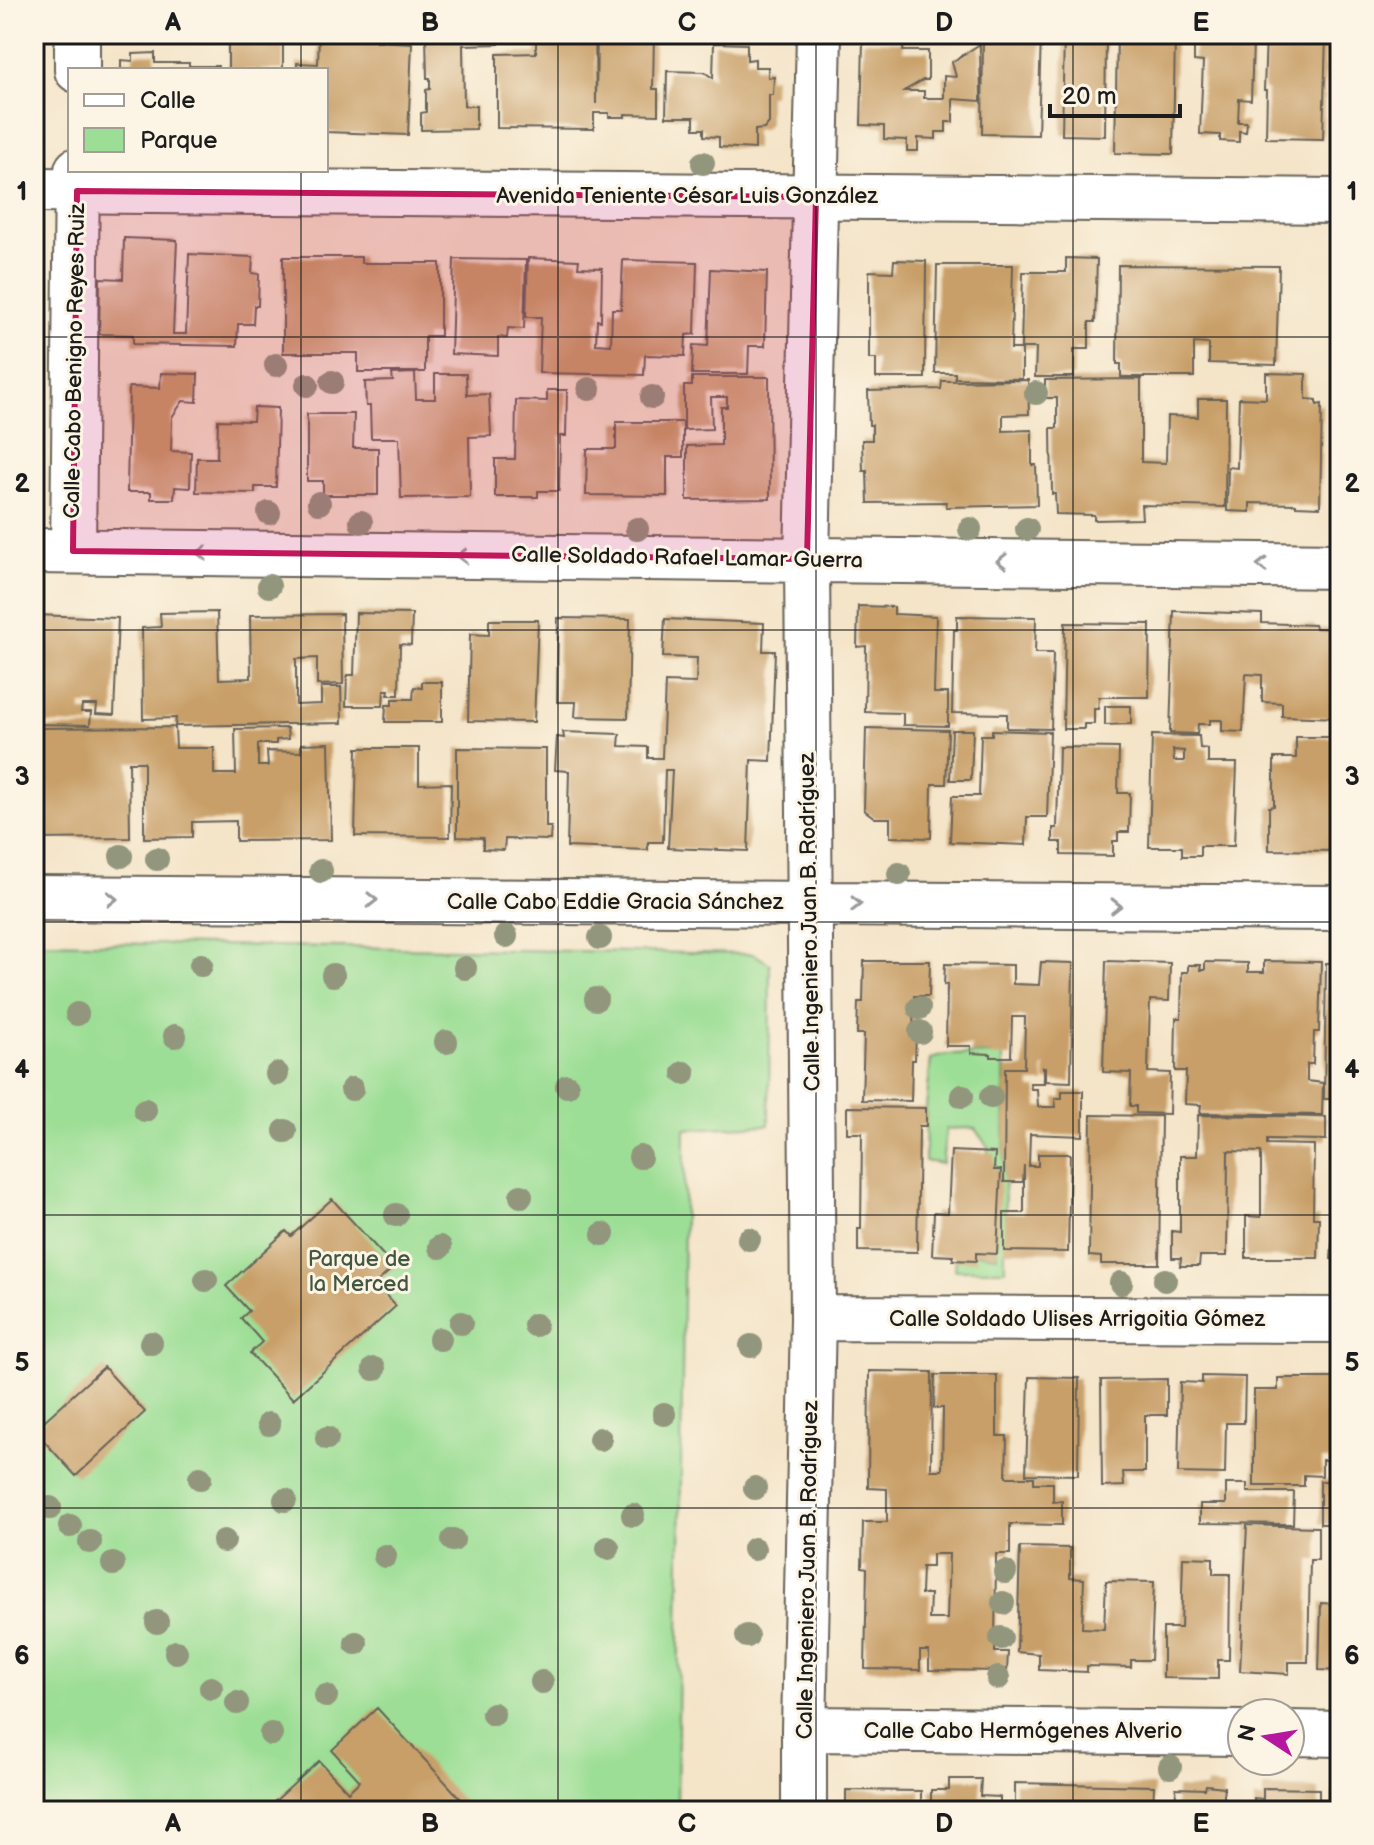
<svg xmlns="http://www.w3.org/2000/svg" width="1374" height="1845" viewBox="0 0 1374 1845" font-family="'Balsamiq Sans',sans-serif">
  <rect width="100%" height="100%" fill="#fcf5e5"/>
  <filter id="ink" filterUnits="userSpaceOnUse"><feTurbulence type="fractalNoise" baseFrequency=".0125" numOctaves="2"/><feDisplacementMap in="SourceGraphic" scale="16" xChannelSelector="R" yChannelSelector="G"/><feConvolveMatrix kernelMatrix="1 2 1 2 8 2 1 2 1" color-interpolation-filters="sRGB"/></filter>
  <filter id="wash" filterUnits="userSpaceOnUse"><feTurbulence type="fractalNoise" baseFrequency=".006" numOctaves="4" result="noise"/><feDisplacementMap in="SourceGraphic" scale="32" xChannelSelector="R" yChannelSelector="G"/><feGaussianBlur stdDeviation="1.8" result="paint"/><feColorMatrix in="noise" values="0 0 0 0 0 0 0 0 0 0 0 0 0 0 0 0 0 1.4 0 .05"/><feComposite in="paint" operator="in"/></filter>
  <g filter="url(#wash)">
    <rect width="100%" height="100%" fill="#f4e4c8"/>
    <path fill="#9cde95" stroke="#5c7d58" stroke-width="2" d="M34 942 754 954 770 964 769 1125 685 1129 677 1811H34Z
      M1004 1054 1005 1270H955L956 1257 969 1252 997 1256 996 1166 988 1164V1147L975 1129 966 1128 946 1129 942 1164 925 1161 926 1108 931 1059 946 1055Z"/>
    <g id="blocks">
      <path fill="#c89f67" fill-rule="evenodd" d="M123 34H189V38L123 37Z
        M228 34H283V70H228Z
        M319 34H377L376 41 412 43 408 135 326 132V70H297V63L318 64Z
        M426 34H499V44L463 45 464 106H476V129L421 130V113L426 112V90L430 89V78H427Z
        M536 34H595L596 104 597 34H654L653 89H658V115L625 114V117H609V113H594V129L497 128V54L536 53Z
        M983 34H1041L1038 135 982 134Z
        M1064 34H1106L1105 136 1062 135Z
        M1117 34H1175L1173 154 1115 153Z
        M1266 34H1326L1323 139 1266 138 1267 90H1264Z
        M863 41 904 42 903 51H928V80H923L904 91H924V98H944V76L956 77 952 62 980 44 981 101 953 99V122H946V132H936V139L918 138V151H907V140L884 139V126L861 125Z
        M1194 41 1253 43 1251 100 1239 99 1238 122H1247L1246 132 1239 131V142L1220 141V135L1200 134 1203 62 1194 61Z
        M714 43 747 44V60L755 59V67H768V78L774 77 773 95H769V123L764 129 755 130V149L719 147V137L704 136V129H694V117H666L667 71 704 72 713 78Z
        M155 53V63H189V66H218V70H121V60L133 61V54Z
        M1336 58H1340V124H1335Z
        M124 238 177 240 173 334H186L189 254 253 257 252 273 259 274 258 306H254L253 324H238L237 346 133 344V335L99 334 100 278 123 279Z
        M283 257H361V263H440V336H425V372H358V353H283Z
        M528 258 579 260 578 267 602 268 601 321 597 320 596 344 611 345 612 309H621L623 260 697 262 695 334 686 335 685 356 645 355 644 375 539 373 541 317H526Z
        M1066 258 1097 259 1095 322H1089V349H1074V377H1035L1036 348H1021L1023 272H1066Z
        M454 259 526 260 524 329 508 328 507 338 498 337V356L451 354Z
        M894 260 926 261 925 378H876V359H869V271L893 272Z
        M937 265H1013L1011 349H1022V379L955 378V373H935Z
        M1118 265 1279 266 1276 365 1209 363V344L1194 343V377H1121V364H1117Z
        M711 269 767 272 765 346H749L748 374H692L693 345 708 346Z
        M161 373 198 374 197 402 183 401 172 417 171 451 191 452 190 488 175 487 174 499H151V492H127L129 387 160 388Z
        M415 373 416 399H435V374H466L467 395 489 394 491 436 469 437 470 497 401 498 399 438H371L370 406H366L365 382 393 381 392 374Z
        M1266 373 1306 374V399L1317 400V405L1322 404 1320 507 1296 506V504L1250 503V512L1227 511 1228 467 1237 468 1239 398 1266 399Z
        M692 377H769L770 499 687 500V446L721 445V407H727V397H711L712 429 684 430V386H692Z
        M1141 379V462L1166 463 1167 416 1198 417V399H1226L1225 507 1141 505 1142 519 1094 520V515L1056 514 1055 494H1052L1051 428H1057V398H1045V380Z
        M1028 380 1029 414 1003 415V431L1032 430V465H1036L1037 505 946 507V502L868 503 867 471H863L862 440H872V425H869L868 391 941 389 942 381Z
        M1337 389H1340V508H1335Z
        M547 390H567L566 436H560L559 491H538V497H495V459H515L516 400 547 401Z
        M254 407 278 408 276 487H255V493L196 492 197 458H217L218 420 253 421Z
        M307 414H354L353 448H378V495H323V481H307Z
        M616 422H683V457H667V496L586 495 587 449H616Z
        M858 606 894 607V614L936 616 934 693H948V726L903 725V713L865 712 866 646 857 647Z
        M1174 611 1262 614V623L1314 625 1315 628 1340 629V718L1282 716V703L1262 702V675L1246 674 1243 732 1222 731V720H1210V724H1198L1197 734 1170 733Z
        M217 612 219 679 251 678 250 615 342 614 343 684 317 685V658L296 659V705L321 704V687H341L342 723 175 726 176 718 143 719 142 628 161 627 160 613Z
        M356 613 412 614 411 645 400 644 399 695H388L389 690H384L383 706H346L347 675H354Z
        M34 615 118 618 114 715 96 714 97 705H82L81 712H91L90 725 34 724Z
        M957 616 1036 617 1035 653H1053L1051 729 1007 728V714L952 713 954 630H957Z
        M558 618 630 619 628 718 575 717 576 702H557Z
        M665 619 764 623 763 651H775L771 761 751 760 748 851 668 848 672 770H665L663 842H648V850L567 847 569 771 555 770 557 737 564 738 563 732 620 734 619 746 648 747V758H662L665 682 696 683 697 658 663 657Z
        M489 620H538L534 722 468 721 470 634 489 635Z
        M1065 623 1150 624 1149 697H1099L1098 709H1094V724H1084V729H1063Z
        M422 682H442V722H385L386 705H392V699H413L414 687 422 688Z
        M1105 706H1131V724L1105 725Z
        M175 727 176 748H214V774H236L235 729 287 728 288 739 276 740V744H258V766H268L267 751 301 752V744L329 743 331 840 236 841V821L192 822V837L144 838V762H129L130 838 34 839V728Z
        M866 728 948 730 946 784H932L931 838 890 837V818H875L864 810Z
        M952 730H973L971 780H950Z
        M992 730 1050 732 1047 817H1027L1026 845 950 842 952 796H979L981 735H992Z
        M1152 735 1199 736 1200 748 1208 749V763H1237L1234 846H1200V856H1182V847H1149ZM1173 750 1184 751V761H1174Z
        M1296 737H1340V851L1269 850V807L1274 806V758H1296Z
        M1059 747 1119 748 1118 793H1130L1129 832H1118V841H1113V856L1061 855V842H1053V828H1057Z
        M357 748H419V784L451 783 450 837 355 836Z
        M457 748 546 749V827H551L550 840 505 839 504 850 483 849V838L457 837Z
        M864 961H930L929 996H914L913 1033H916L915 1060H912L911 1101 862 1100 864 1034H857L858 1002H863Z
        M1106 961 1170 963 1169 1001 1150 1000 1148 1072 1170 1073 1169 1114 1136 1113V1106H1130L1131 1073 1103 1072Z
        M1264 961 1321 962 1319 1032H1314L1313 1064H1307V1081L1323 1083 1322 1115 1200 1113 1201 1105 1185 1104 1186 1071H1175L1176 1018H1181L1182 972H1188V965H1201L1200 970H1205V962L1248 963V972H1264Z
        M1041 962 1073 963 1071 1082 1045 1081V1067H1043L1044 1083H1030L1031 1089H1037L1038 1107H1056L1055 1098H1062V1091H1083V1136L1030 1134 1029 1166H1038V1154H1070L1068 1252 1004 1251V1213H1024V1165L1023 1182H1004L1005 1068H1024L1025 1017H1012L1011 1057H991V1054L971 1053V1046H946L947 984 944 985 945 964 1013 965V984L1039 985Z
        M1326 963H1340V1099H1324Z
        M847 1107 926 1108V1126H919L917 1252 858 1251V1229H861L862 1133H847Z
        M1091 1115 1161 1116 1159 1264H1101V1257L1089 1256Z
        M1198 1115 1326 1117V1140L1267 1139V1144L1314 1145 1313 1218H1319L1318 1258H1246V1216L1261 1217V1152L1228 1151 1227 1256H1200L1199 1266H1180L1181 1258H1172V1231L1180 1232V1156H1197Z
        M951 1151 995 1153 994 1170H1001L997 1254 976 1253V1261L953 1260V1256L932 1255 934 1212 948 1213Z
        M332 1199 394 1267 375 1284 396 1306 293 1399 250 1353 262 1342 241 1318 249 1311 226 1286 286 1231 291 1236Z
        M1337 1215H1340V1259H1331L1332 1244 1337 1245Z
        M104 1367 145 1412 76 1476 34 1430Z
        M869 1371 932 1372 931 1470H942L943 1408H934L935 1375H997V1436H1007L1006 1477H1034V1483H1053V1502L1062 1501V1525L1010 1524V1554H996L995 1652H1008L1007 1671 929 1670V1651H920V1670L865 1669 867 1568 862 1567 863 1522H887V1489L868 1488ZM932 1554H949L947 1619H929L930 1594H921L922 1567H932Z
        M1202 1376 1245 1377 1244 1423H1226L1225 1474 1178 1473 1180 1382 1202 1383Z
        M1029 1377 1079 1378 1078 1475 1026 1474Z
        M1278 1378H1340V1460H1322V1476L1304 1475V1486H1254V1390H1278Z
        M1167 1379V1415H1145V1472H1123L1124 1486 1102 1487 1101 1380Z
        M1320 1481H1340V1524H1320Z
        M1226 1484H1247V1492H1294L1293 1524 1200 1523V1504H1226Z
        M1247 1525 1318 1527V1560H1310L1308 1662H1289V1674L1240 1671Z
        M1020 1547 1070 1548V1578L1084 1579 1082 1628 1104 1629 1106 1581 1154 1582 1151 1660H1131V1667L1087 1666V1672L1039 1670V1654L1017 1652Z
        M1183 1557 1213 1558V1574H1230L1229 1660H1218V1679L1163 1678V1628H1181Z
        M1338 1594H1340V1671L1319 1670 1321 1603 1337 1604Z
        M377 1708 472 1811H280L273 1803 319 1761 348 1792 360 1781 332 1750Z
        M949 1779H981L980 1796 1000 1797V1811H931V1790H949Z
        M1015 1783 1154 1786 1153 1811H1015Z
        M1206 1785 1224 1787V1811H1175L1176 1788 1205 1789Z
        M1263 1788 1319 1789V1811H1254V1798L1263 1799Z
        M846 1790 921 1791V1811H846Z
        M1332 1793H1340V1811H1332Z"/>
    </g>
  </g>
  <g filter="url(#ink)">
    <use href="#blocks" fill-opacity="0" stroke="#686258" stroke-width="2"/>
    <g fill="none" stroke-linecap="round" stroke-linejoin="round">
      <g stroke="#686258" stroke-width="48">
        <path id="minor" d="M77 34V70
          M34 551 1340 566
          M73 551 77 170
          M34 898 1340 908
          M813 1318 1340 1320
          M804 1729 1242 1733
          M1290 1733 1340 1734
          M804 1811V1729L813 1318 807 559 819 34"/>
      </g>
      <g stroke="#686258" stroke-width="48">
        <path id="tertiary" d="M34 190 1340 201"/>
      </g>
      <use href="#minor" stroke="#fff" stroke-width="44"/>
      <use href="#tertiary" stroke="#fff" stroke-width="44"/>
    </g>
    <g fill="#92967d">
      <circle cx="703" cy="163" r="12"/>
      <circle cx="276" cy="365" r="12"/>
      <circle cx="332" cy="382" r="12"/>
      <circle cx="307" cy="385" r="12"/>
      <circle cx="589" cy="389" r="12"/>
      <circle cx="1036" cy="393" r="12"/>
      <circle cx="652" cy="397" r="12"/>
      <circle cx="319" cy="503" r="12"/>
      <circle cx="269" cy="513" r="12"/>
      <circle cx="361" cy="522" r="12"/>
      <circle cx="637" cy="529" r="12"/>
      <circle cx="970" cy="529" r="12"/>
      <circle cx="1027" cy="529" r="12"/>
      <circle cx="269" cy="586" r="12"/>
      <circle cx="121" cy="856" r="12"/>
      <circle cx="157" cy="859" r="12"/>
      <circle cx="321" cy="871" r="12"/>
      <circle cx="899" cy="874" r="12"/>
      <circle cx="506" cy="936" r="12"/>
      <circle cx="600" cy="938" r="12"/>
      <circle cx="201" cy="965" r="12"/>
      <circle cx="465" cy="968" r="12"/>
      <circle cx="333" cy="975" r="12"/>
      <circle cx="596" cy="999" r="12"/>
      <circle cx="919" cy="1008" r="12"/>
      <circle cx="77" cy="1014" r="12"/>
      <circle cx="920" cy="1032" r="12"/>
      <circle cx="175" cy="1036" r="12"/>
      <circle cx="446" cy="1042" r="12"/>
      <circle cx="684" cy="1073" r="12"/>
      <circle cx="277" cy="1074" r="12"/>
      <circle cx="567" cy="1086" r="12"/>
      <circle cx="352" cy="1089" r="12"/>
      <circle cx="962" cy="1096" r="12"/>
      <circle cx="991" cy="1097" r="12"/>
      <circle cx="145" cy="1110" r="12"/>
      <circle cx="285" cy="1131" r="12"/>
      <circle cx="640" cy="1157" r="12"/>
      <circle cx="521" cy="1196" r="12"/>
      <circle cx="396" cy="1215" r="12"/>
      <circle cx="603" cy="1234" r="12"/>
      <circle cx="749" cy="1239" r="12"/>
      <circle cx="440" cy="1247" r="12"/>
      <circle cx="206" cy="1280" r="12"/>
      <circle cx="1165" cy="1280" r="12"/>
      <circle cx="1121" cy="1283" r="12"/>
      <circle cx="461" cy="1323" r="12"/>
      <circle cx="535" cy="1325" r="12"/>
      <circle cx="440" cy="1339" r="12"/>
      <circle cx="151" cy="1343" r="12"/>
      <circle cx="751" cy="1346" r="12"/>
      <circle cx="374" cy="1369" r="12"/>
      <circle cx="664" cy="1414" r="12"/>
      <circle cx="269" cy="1424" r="12"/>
      <circle cx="327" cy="1438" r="12"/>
      <circle cx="600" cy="1439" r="12"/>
      <circle cx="200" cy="1478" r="12"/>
      <circle cx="755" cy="1488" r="12"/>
      <circle cx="285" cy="1500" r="12"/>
      <circle cx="50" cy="1508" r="12"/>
      <circle cx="633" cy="1515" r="12"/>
      <circle cx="70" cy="1526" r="12"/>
      <circle cx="453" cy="1540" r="12"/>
      <circle cx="224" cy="1541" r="12"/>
      <circle cx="90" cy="1542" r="12"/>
      <circle cx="608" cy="1548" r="12"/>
      <circle cx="754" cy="1549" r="12"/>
      <circle cx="385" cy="1556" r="12"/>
      <circle cx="113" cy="1564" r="12"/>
      <circle cx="1005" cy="1572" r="12"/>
      <circle cx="1003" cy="1603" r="12"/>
      <circle cx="157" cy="1622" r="12"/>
      <circle cx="747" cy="1636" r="12"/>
      <circle cx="1001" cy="1638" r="12"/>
      <circle cx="356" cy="1643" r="12"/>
      <circle cx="176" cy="1652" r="12"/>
      <circle cx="998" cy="1678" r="12"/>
      <circle cx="542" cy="1682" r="12"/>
      <circle cx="211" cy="1688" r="12"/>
      <circle cx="326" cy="1696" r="12"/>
      <circle cx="237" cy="1703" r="12"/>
      <circle cx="493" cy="1714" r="12"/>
      <circle cx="271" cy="1734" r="12"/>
      <circle cx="1170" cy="1767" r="12"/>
    </g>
    <defs><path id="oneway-chevron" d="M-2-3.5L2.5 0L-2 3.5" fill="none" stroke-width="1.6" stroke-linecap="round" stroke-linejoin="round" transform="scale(2)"/></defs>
    <g stroke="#999">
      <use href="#oneway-chevron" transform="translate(202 553) rotate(-179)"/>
      <use href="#oneway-chevron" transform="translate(462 556) rotate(-180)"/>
      <use href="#oneway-chevron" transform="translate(1002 561) rotate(-179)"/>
      <use href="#oneway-chevron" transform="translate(1262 565) rotate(-179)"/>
      <use href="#oneway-chevron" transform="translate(112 899)"/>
      <use href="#oneway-chevron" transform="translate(372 900)"/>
      <use href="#oneway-chevron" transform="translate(856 904) rotate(1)"/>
      <use href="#oneway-chevron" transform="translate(1116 906) rotate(1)"/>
    </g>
  </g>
  <path fill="#c2185b" fill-opacity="0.2" stroke="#c2185b" stroke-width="6" stroke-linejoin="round" d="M77 191 816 197 807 559 73 551Z"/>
  <path fill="none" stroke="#1c1c1c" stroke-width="2" stroke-opacity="0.55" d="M301 34V70M558 34V1811M816 34V1811M1073 34V1811M301 170V1811M34 337H1340M34 630H1340M34 922H1340M34 1215H1340M34 1508H1340"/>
  <g text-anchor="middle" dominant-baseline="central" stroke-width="6" stroke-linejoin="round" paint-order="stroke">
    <g font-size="22" fill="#1c1c1c" stroke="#fcf5e5">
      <text x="687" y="196">Avenida Teniente César Luis González</text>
      <text transform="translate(75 361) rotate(-89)">Calle Cabo Benigno Reyes Ruiz</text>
      <text transform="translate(687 558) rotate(1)">Calle Soldado Rafael Lamar Guerra</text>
      <text x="615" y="902">Calle Cabo Eddie Gracia Sánchez</text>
      <text transform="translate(810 922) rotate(-91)">Calle Ingeniero Juan B. Rodríguez</text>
      <text x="1077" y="1319">Calle Soldado Ulises Arrigoitia Gómez</text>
      <text transform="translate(808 1570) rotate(-89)">Calle Ingeniero Juan B. Rodríguez</text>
      <text x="1023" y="1731">Calle Cabo Hermógenes Alverio</text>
    </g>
    <g font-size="22" fill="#425640" stroke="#fcf5e5">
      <text x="359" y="1259">Parque de<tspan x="359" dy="25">la Merced</tspan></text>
    </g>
  </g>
  <rect width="1374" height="1845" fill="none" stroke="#fcf5e5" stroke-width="88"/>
  <rect x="68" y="68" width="260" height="104" fill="#fcf5e5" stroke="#a29e95" stroke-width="2"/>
  <rect x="84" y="94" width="40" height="12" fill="#ffffff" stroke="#a29e95" stroke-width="2"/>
  <text x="140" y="108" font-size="24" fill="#1c1c1c">Calle</text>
  <rect x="84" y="128" width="40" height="24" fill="#9cde95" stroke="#a29e95" stroke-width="2"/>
  <text x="140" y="148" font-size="24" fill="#1c1c1c">Parque</text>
  <g transform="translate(1266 1737) rotate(282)"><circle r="38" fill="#fcf5e5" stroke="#a29e95" stroke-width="2"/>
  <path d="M0-6L14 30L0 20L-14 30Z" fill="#b5179e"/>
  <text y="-12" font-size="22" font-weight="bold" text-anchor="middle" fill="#1c1c1c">N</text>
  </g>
  <path d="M1050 104v12h130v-12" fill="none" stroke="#1c1c1c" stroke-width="4"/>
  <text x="1062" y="104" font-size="24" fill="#1c1c1c" stroke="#fcf5e5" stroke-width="6" paint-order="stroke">20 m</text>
  <rect x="44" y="44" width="1286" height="1757" fill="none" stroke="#1c1c1c" stroke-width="3"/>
  <g font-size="26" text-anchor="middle" font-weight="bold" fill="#1c1c1c">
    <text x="173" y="31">A</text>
    <text x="430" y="31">B</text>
    <text x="687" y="31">C</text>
    <text x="944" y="31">D</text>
    <text x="1201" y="31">E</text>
    <text x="22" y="200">1</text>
    <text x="1352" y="200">1</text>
    <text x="22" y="492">2</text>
    <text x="1352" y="492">2</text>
    <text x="22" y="785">3</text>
    <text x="1352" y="785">3</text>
    <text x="22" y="1078">4</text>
    <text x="1352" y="1078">4</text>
    <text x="22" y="1371">5</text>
    <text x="1352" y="1371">5</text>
    <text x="22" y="1664">6</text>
    <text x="1352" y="1664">6</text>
    <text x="173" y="1832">A</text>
    <text x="430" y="1832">B</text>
    <text x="687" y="1832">C</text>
    <text x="944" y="1832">D</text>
    <text x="1201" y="1832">E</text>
  </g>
</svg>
